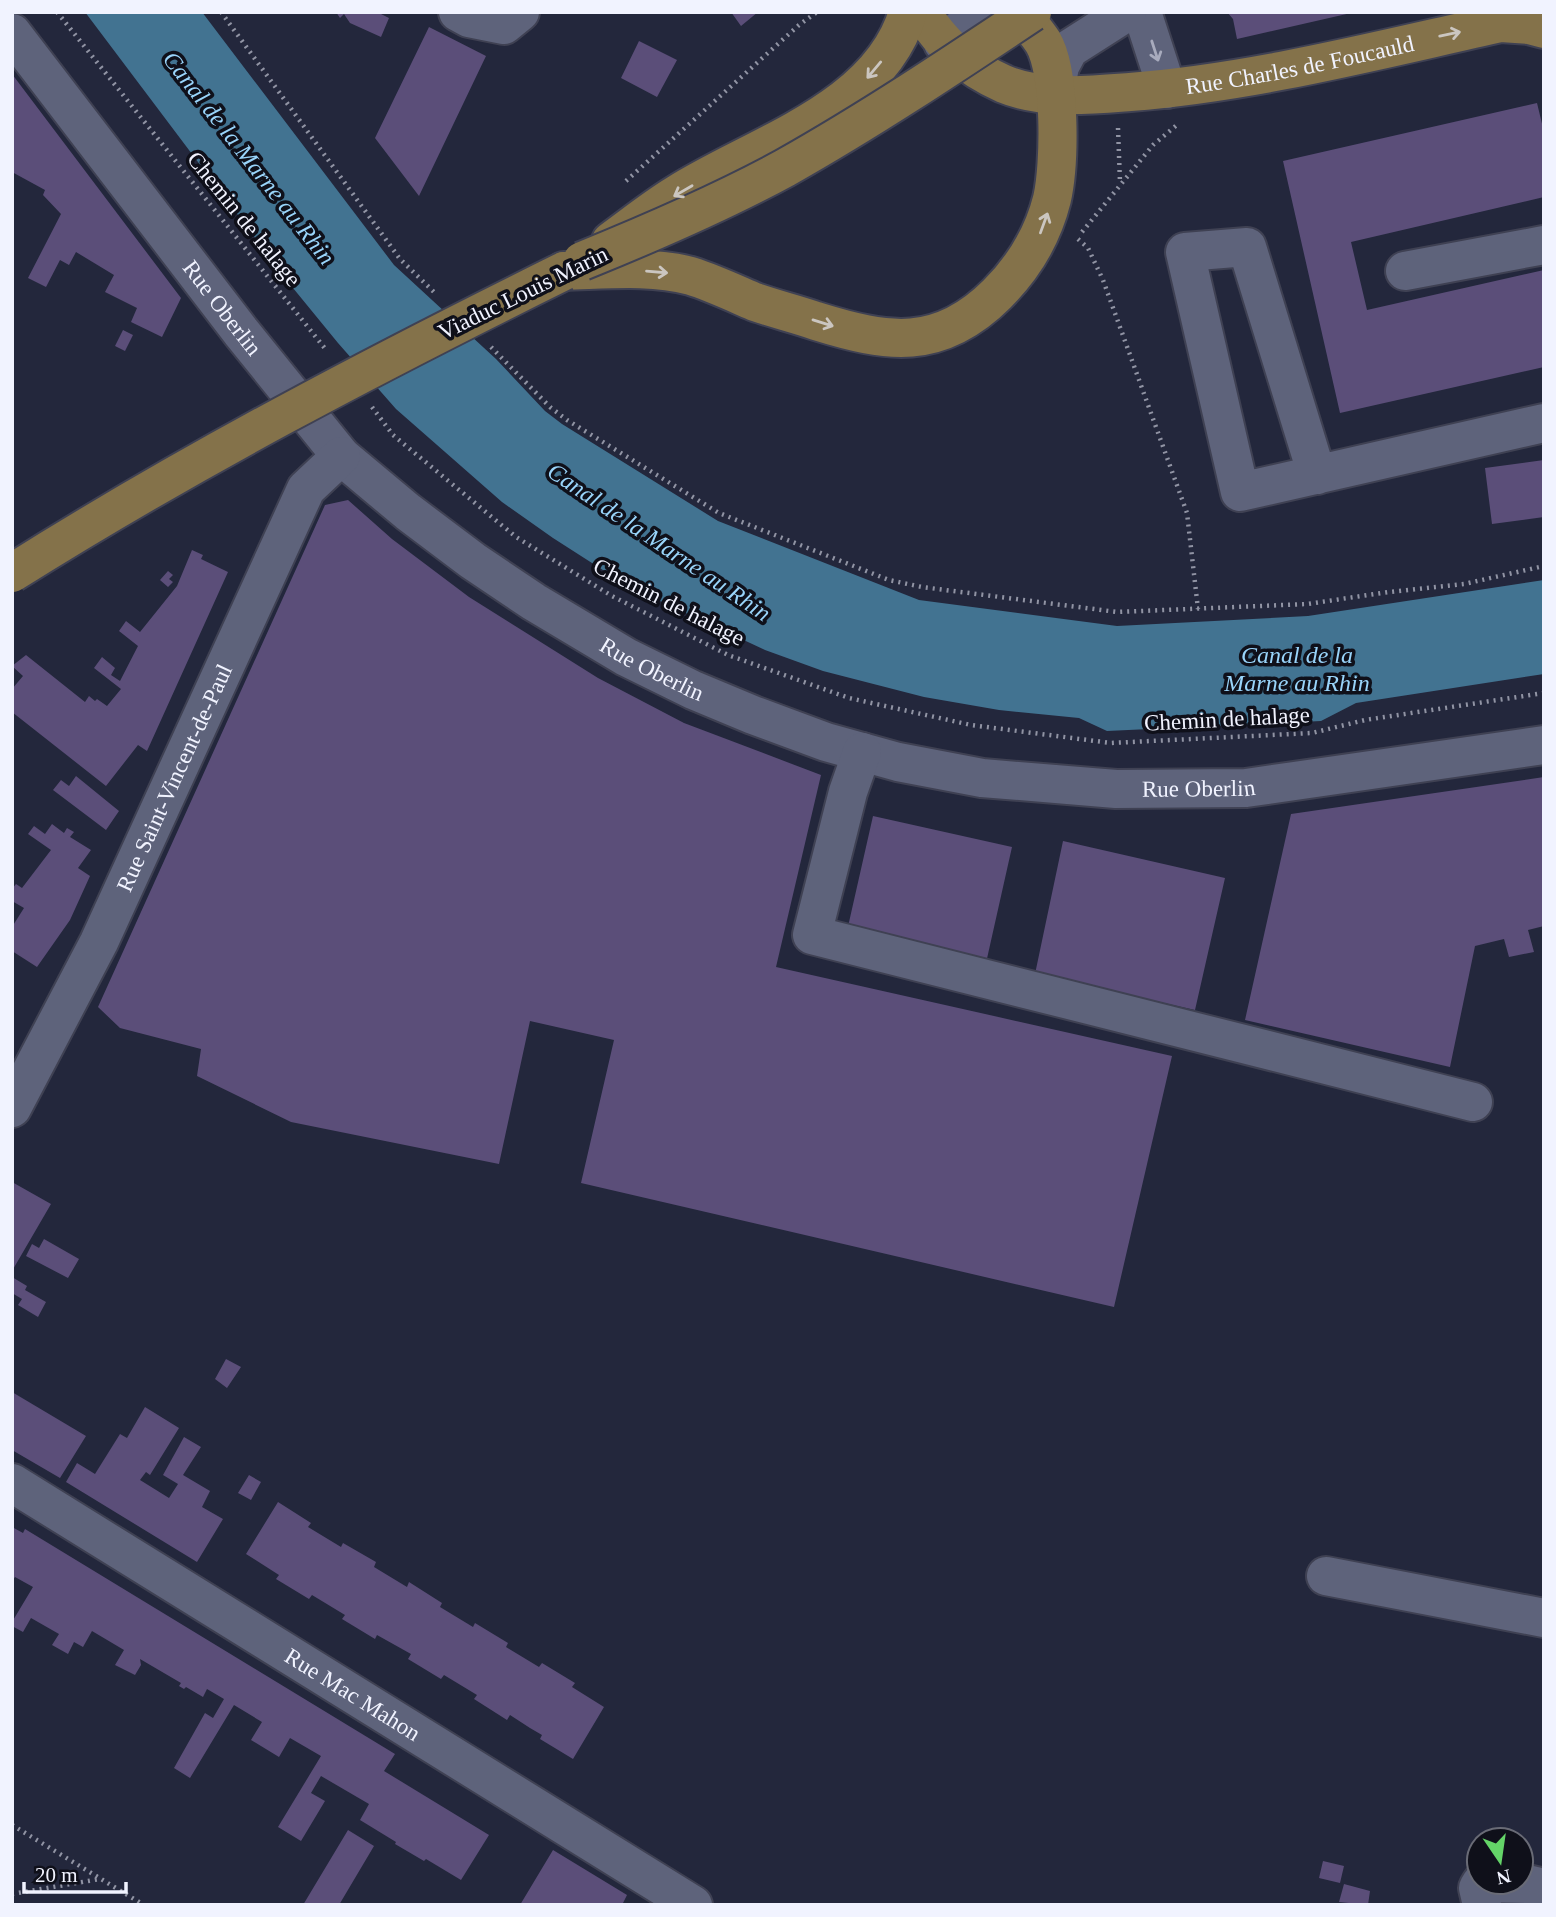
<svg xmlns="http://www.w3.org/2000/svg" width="1556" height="1917" viewBox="0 0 1556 1917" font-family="Georgia,serif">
  <rect width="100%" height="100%" fill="#23273c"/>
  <path fill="#427391" d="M85 12H202L394 265 496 359 545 411 562 424 718 521 919 600 1117 626 1308 616 1544 580V674L1356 703 1321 721 1107 731 1079 718 999 710 924 697 823 671 765 650 660 601 606 572 553 538 502 502 396 409 338 343 293 288Z"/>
  <path fill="#5b4e79" d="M336 12H377L389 18 381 37 350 23 344 14 340 18Z
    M731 12H758L741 26Z
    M1227 12H1351V13L1237 39 1233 19Z
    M429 27 486 56 419 196 375 138Z
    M639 41 677 60 657 97 621 78Z
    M12 74 181 298 162 337 131 322 137 308 105 292 114 275 76 252 69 265 60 260 46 287 28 278 61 214 43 195 45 190 12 172Z
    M1537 103 1544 132V197L1351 242 1367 310 1544 270V367L1340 413 1283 161Z
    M123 330 133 335 125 351 115 346Z
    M1544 460V517L1492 524 1485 468Z
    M348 500 392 539 469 597 598 678 684 723 821 775 776 967 1172 1056 1114 1307 581 1183 614 1040 530 1021 499 1164 291 1122 197 1076 201 1049 120 1028 98 1007 325 505Z
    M192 550 203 555 201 559 228 572 147 751 138 745 106 786 12 712V689L23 676 12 666 26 655 85 702 89 696 95 701 97 699 107 706 121 689 94 668 102 657 115 668 111 675 120 681 138 646 119 631 126 621 140 632 177 586Z
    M168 571 173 575 169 579 173 582 168 587 160 580Z
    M76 776 119 811 106 830 53 790 61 780 69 786Z
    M1544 777V926L1528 930 1534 952 1509 957 1504 939 1475 946 1450 1067 1245 1020 1291 814Z
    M873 816 1012 847 986 963 847 931Z
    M52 824 64 833 67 828 74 832 70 837 91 850 78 868 90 876 70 920 37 967 12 951V927L24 908 12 901V889L16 884 22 888 51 850 28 834 34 826 45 834Z
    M1063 841 1225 878 1195 1010 1035 974Z
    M12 1182 51 1204 12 1271Z
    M44 1239 79 1259 68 1278 26 1256 32 1244 39 1248Z
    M12 1277 27 1286 25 1290 46 1302 38 1317 18 1305 22 1299 12 1293Z
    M226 1359 241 1367 227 1388 215 1379Z
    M12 1392 86 1436 60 1478 12 1450Z
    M145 1407 179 1428 150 1475 146 1472 140 1480 169 1498 178 1484 163 1475 184 1437 201 1447 183 1475 210 1491 202 1507 223 1519 197 1562 66 1482 77 1463 95 1474 120 1434 127 1438Z
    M249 1475 261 1482 251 1500 238 1493Z
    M278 1502 311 1523 308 1527 341 1547 343 1543 376 1562 374 1567 407 1587 409 1582 442 1603 440 1607 473 1627 475 1623 508 1643 506 1647 539 1667 542 1663 575 1683 572 1687 604 1707 573 1759 540 1739 542 1735 530 1728 510 1715 507 1720 474 1699 477 1695 444 1675 441 1679 408 1659 411 1654 377 1635 375 1639 342 1619 345 1615 312 1595 309 1599 276 1579 279 1575 246 1554Z
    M12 1527 23 1533 25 1529 395 1754 384 1771 489 1835 461 1880 426 1859 424 1861 395 1844 396 1842 360 1820 369 1804 321 1776 311 1793 325 1801 301 1841 278 1827 321 1756 290 1738 279 1757 251 1740 262 1722 234 1705 190 1778 174 1768 205 1713 213 1718 224 1699 207 1689 203 1697 186 1687 184 1689 179 1686 181 1683 140 1659 141 1665 135 1675 115 1665 124 1650 92 1631 83 1647 74 1642 68 1654 52 1645 59 1634 31 1618 23 1632 12 1626V1622L33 1587 15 1577 12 1581Z
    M348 1830 374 1846 339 1905H303Z
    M553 1850 627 1895 622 1905H520Z
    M1323 1861 1344 1866 1340 1883 1319 1878Z
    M1344 1884 1370 1891 1368 1905 1339 1902Z"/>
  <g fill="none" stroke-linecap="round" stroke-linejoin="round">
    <g stroke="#3f4153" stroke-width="42">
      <g id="minor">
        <path d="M458 12 469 18 504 25 520 12"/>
        <path d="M1142 12 1167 89"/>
        <path id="s1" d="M12 33 241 332 341 456 408 512 473 561 534 602 626 657 693 690 753 715 826 742 898 762 982 778 1116 789 1246 788 1544 745"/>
        <path d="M943 43 982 12"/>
        <path d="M1055 94 1060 66 1069 49 1127 12"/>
        <path d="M1405 271 1544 245"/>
        <path d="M1317 475 1247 247 1185 252 1240 492 1544 423"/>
        <path d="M862 752 848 792 812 935 1473 1102"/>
        <path id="s2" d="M12 1108 99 942 306 489 341 456"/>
        <path id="s3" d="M12 1483 693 1905"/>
        <path d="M1326 1576 1544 1618"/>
        <path d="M1482 1905 1478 1888 1481 1883 1527 1884 1544 1888"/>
      </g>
    </g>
    <g stroke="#3f4153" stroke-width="42">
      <g id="major">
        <path id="s4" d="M921 12C944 46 966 67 1004 84 1042 100 1091 95 1130 92 1256 82 1378 50 1501 23L1529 25 1544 29"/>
        <path d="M611 241C633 225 654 208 677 194 754 145 880 110 908 12"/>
        <path d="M564 271C605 270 651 265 691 276 713 283 734 293 755 302 775 309 796 314 816 321 887 343 939 352 997 294 1024 267 1043 235 1052 199 1060 164 1061 72 1043 42 1036 31 1027 22 1020 12"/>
      </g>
    </g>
    <path stroke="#9194a4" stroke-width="4.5" stroke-dasharray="2 5" stroke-linecap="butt" d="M57 12 327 351
      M221 12 400 259 437 295
      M1118 128 1120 182
      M626 181 799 25 817 12
      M1082 232 1153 145 1178 124
      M1078 239 1088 248 1103 280 1187 513 1198 609
      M491 347 550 407 567 420 719 513 889 580 922 587 1117 612 1307 604 1389 592 1464 584 1544 566
      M372 407 393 435 516 537 612 596 728 655 849 698 971 725 1111 743 1312 733 1365 720 1544 693
      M12 1825 144 1905
      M12 1894 100 1879"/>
    <use href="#minor" stroke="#5e637b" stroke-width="38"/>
    <use href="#major" stroke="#84724a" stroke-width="38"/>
    <g stroke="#3f4153" stroke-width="42" stroke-linecap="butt">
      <path id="major-bridge" d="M582 261C651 233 719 204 785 168 870 120 951 66 1032 12
        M12 573C190 461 376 364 564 271"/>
    </g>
    <use href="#major-bridge" stroke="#84724a" stroke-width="38"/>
  </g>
  <defs><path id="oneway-shaft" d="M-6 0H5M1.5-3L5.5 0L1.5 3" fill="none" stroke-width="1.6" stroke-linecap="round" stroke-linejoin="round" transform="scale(1.75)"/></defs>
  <g stroke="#cbc6c0">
    <use href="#oneway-shaft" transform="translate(1450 34) rotate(-12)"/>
    <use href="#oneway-shaft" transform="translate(874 70) rotate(130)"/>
    <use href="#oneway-shaft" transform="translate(683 191) rotate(150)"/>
    <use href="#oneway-shaft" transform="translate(1044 223) rotate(-70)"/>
    <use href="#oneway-shaft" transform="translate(657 272) rotate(5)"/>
    <use href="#oneway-shaft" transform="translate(823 323) rotate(17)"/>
  </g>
  <use stroke="#a8abbd" href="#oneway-shaft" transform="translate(1155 51) rotate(72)"/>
  <g text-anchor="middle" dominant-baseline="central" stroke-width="7" stroke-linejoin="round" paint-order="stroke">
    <g font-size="23" fill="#f1f3ff" stroke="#0f101a">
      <text stroke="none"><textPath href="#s4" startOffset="411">Rue Charles de Foucauld</textPath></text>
      <text transform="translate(244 219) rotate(51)">Chemin de halage</text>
      <text transform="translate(523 293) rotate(-26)">Viaduc Louis Marin</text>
      <text stroke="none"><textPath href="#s1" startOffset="346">Rue Oberlin</textPath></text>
      <text transform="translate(669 602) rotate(27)">Chemin de halage</text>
      <text stroke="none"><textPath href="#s1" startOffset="914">Rue Oberlin</textPath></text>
      <text transform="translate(1227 719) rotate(-3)">Chemin de halage</text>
      <text stroke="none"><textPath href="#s2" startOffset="368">Rue Saint-Vincent-de-Paul</textPath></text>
      <text stroke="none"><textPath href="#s1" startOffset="1480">Rue Oberlin</textPath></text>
      <text stroke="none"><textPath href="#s3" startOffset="401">Rue Mac Mahon</textPath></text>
    </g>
    <g font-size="24" font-style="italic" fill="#99d4fa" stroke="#0f101a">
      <text transform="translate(249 158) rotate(52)">Canal de la Marne au Rhin</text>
      <text transform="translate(659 542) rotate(34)">Canal de la Marne au Rhin</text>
      <text x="1297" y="655">Canal de la<tspan x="1297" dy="28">Marne au Rhin</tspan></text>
    </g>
  </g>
  <rect width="1556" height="1917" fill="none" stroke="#f1f3ff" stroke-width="28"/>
  <g transform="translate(1500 1861) rotate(167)"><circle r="33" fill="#0f101a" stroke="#696b76" stroke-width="2"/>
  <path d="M0-5L12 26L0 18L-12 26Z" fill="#64d468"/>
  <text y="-10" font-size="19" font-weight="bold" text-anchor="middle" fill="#f1f3ff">N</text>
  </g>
  <path d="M24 1882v10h102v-10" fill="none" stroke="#f1f3ff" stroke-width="3.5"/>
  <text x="35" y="1882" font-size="21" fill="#f1f3ff" stroke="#0f101a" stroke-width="5" paint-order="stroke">20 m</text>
</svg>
